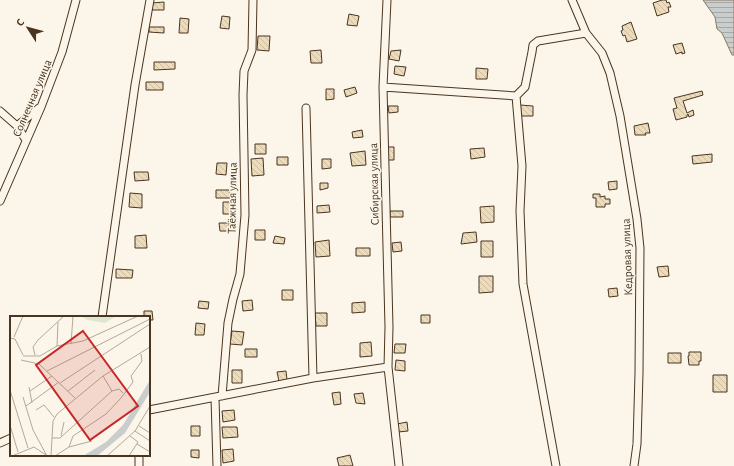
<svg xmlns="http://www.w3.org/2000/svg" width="734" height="466" viewBox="0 0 734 466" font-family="'Alegreya Sans',sans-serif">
  <defs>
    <pattern id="water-rules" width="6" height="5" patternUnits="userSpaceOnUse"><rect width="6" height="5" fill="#c9cecd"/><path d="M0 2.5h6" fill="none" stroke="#a5a8a6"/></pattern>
    <pattern id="building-back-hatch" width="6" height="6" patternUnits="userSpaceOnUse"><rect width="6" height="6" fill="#ecdcbc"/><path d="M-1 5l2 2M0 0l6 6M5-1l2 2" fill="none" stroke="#ccbda1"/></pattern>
  </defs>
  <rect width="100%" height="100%" fill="#fbf6e9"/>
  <path fill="url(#water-rules)" stroke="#887966" d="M703 0H734V55H732L722 33 717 29 715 17Z"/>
  <path fill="url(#building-back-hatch)" stroke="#4a3520" d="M662 0H666L667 3 669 2 671 7H668L669 12 657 16 653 3Z
    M164 2V10H152V3Z
    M349 14 359 16 357 26 347 25Z
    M222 16 230 17 229 29 220 28Z
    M180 18 189 19 188 33H179Z
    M631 22 637 39 627 42 625 35 623 36 621 31 623 30 622 26Z
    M149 27H164V33L149 32Z
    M258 36H270L269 51 257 50Z
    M682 43 685 53 682 54V52L676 54 673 45Z
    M321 50 322 63H311L310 51Z
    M401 50 399 61 389 59 391 51Z
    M154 62H175V69L154 70Z
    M395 66 406 67 404 76 394 74Z
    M476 68 488 69 487 79H476Z
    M146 82H163V90H146Z
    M355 87 357 93 346 97 344 90Z
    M326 89H334V99L326 100Z
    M702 91 703 95 683 101 687 113 693 110 694 115 689 117 688 114 687 115V117L676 120 673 109 677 108 674 98Z
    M520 105 533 106V116H519Z
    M388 106H398V112L389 113Z
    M648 123 650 133H645L646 135H635L634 126Z
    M362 130 363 137 353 138 352 132Z
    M255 144H266V154H255Z
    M387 147H394V160H387Z
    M484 148 485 157 471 159 470 149Z
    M365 151 366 165 352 166 350 153Z
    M712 154V162L693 164 692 156Z
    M277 157H288V165H277Z
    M263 158 264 175 252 176 251 159Z
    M322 159H331V168L322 169Z
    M217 163H227L226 175 216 174Z
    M134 172H148L149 180 135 181Z
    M617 181V189L609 190 608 182Z
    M320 183H328V188L320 190Z
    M216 190H230V198H216Z
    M130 193 142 194V208L129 207Z
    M593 194H600V197L605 196V199H610V204H605V207H596V198H593Z
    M223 202H230V214H223Z
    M329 205 330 212 317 213V206Z
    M494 206V222L481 223 480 207Z
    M390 211H403V217H390Z
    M219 223H229V231H220Z
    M255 230H265V240H255Z
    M476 232 477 242 461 244 463 233Z
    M146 235 147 248H135V236Z
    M275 236 285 238 284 244 273 243Z
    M329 240 330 256 316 257 315 242Z
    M481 241H493V257H481Z
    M401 242 402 251 393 252 392 243Z
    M356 248H370V256H356Z
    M668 266 669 276 659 277 657 267Z
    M116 269 133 270 132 278H116Z
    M479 276H493V292L479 293Z
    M617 288 618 296 609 297 608 289Z
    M282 290H293V300H282Z
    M252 300 253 310 243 311 242 301Z
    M199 301 209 302 208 309 198 308Z
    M365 302V312L352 313V303Z
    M144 311H152L153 320H149V317H144Z
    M315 313H327V326H316Z
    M421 315H430V323H421Z
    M196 323 205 324 204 335H195Z
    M232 331 244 332 242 345 230 344Z
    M371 342 372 356 360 357V343Z
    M395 344H406L405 353H394Z
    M245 349H257V357H245Z
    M689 352H701V361H699V365H689L688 356H689Z
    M668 353H681V363H668Z
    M396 360 405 361V371L395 370Z
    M232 370H242V383H232Z
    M286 371 287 380 279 381 277 372Z
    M713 375H727V392H713Z
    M340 392 341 404 334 405 332 393Z
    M363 393 365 404 356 403 354 394Z
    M234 410 235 420 223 422 222 411Z
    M407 422 408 431 398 432 397 424Z
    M191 426H200V436H191Z
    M222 427H237L238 437 223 438Z
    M233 449 234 461 223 463 222 450Z
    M191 450H199V458L191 457Z
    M350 455 353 466H339L337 458Z"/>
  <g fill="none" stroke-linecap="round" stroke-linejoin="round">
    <g stroke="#4a3520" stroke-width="9">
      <path id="minor" d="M387 0 383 87 389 327 388 367 399 466
        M572 0 586 33 602 53 610 73 620 116 637 219 640 248 639 373 637 444 634 466
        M383 87 516 96
        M306 108 313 378
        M0 111 17 126 26 140
        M17 126 39 108
        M0 201 41 107 62 52 76 0
        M102 317 135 85 150 0
        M222 396 228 323 233 299 240 274 245 215 243 95 244 71 252 50 253 0
        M215 398 217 466
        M149 410 313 378 388 367
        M0 443 11 438
        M139 466V455
        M556 466 523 284 520 211 522 166 516 96 525 87 532 52 533 45 538 41 586 33"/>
    </g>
    <use href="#minor" stroke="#fbf6e9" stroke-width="7"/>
  </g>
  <g text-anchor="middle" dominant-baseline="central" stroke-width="3" stroke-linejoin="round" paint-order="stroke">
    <g font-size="12" fill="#4a3520" stroke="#fbf6e9">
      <text transform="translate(32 98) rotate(-67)">Солнечная улица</text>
      <text transform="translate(374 184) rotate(-91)">Сибирская улица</text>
      <text transform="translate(232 198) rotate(-89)">Таёжная улица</text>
      <text transform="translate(627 257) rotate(-92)">Кедровая улица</text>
    </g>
  </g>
  <g transform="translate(10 316)">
    <rect width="140" height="140" fill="#fbf6e9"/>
    <path d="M70 0H106L95 7 78 4Z" fill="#dce7d0"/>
    <path d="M140 64V76L115 117 87 140H73L96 126 113 109Z" fill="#c9cecd"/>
    <path fill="none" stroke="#b4a999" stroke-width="1" d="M4 21 13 0M0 22 5 23 13 39M61 28 63 0M47 30 48 6M25 39 23 31 28 24 54 0M13 40H30L47 30 73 25 128 0M11 44 29 48 65 82M37 55 140 3M93 60 102 75M50 67 140 8M19 71 22 87M0 74 18 132M20 75 42 60M58 75 85 54M13 81 23 114 37 140M16 90 49 66M26 94 34 89 44 101M0 109 8 136M129 110 140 117M125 115 140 125M51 120 54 106M42 122H50L102 75 109 73 113 77M127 128 140 136M59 131 63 120 96 98 111 82 123 66 121 60 132 45 131 38M2 140 24 131 36 139M41 140 43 105 47 98 93 60 140 31M45 140 59 131 82 125M97 140 125 115 140 90M119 140 128 126 120 120"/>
    <path fill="#c62828" fill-opacity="0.15" stroke="#c62828" stroke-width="2" d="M73 15 128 90 80 124 26 49Z"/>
    <rect width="140" height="140" fill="none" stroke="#4a3520" stroke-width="2"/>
  </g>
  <g transform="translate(28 28) rotate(306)" stroke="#fbf6e9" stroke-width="3" paint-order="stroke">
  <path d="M0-3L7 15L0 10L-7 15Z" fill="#4a3520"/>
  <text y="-6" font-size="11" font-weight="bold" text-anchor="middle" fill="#4a3520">С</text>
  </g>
</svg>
